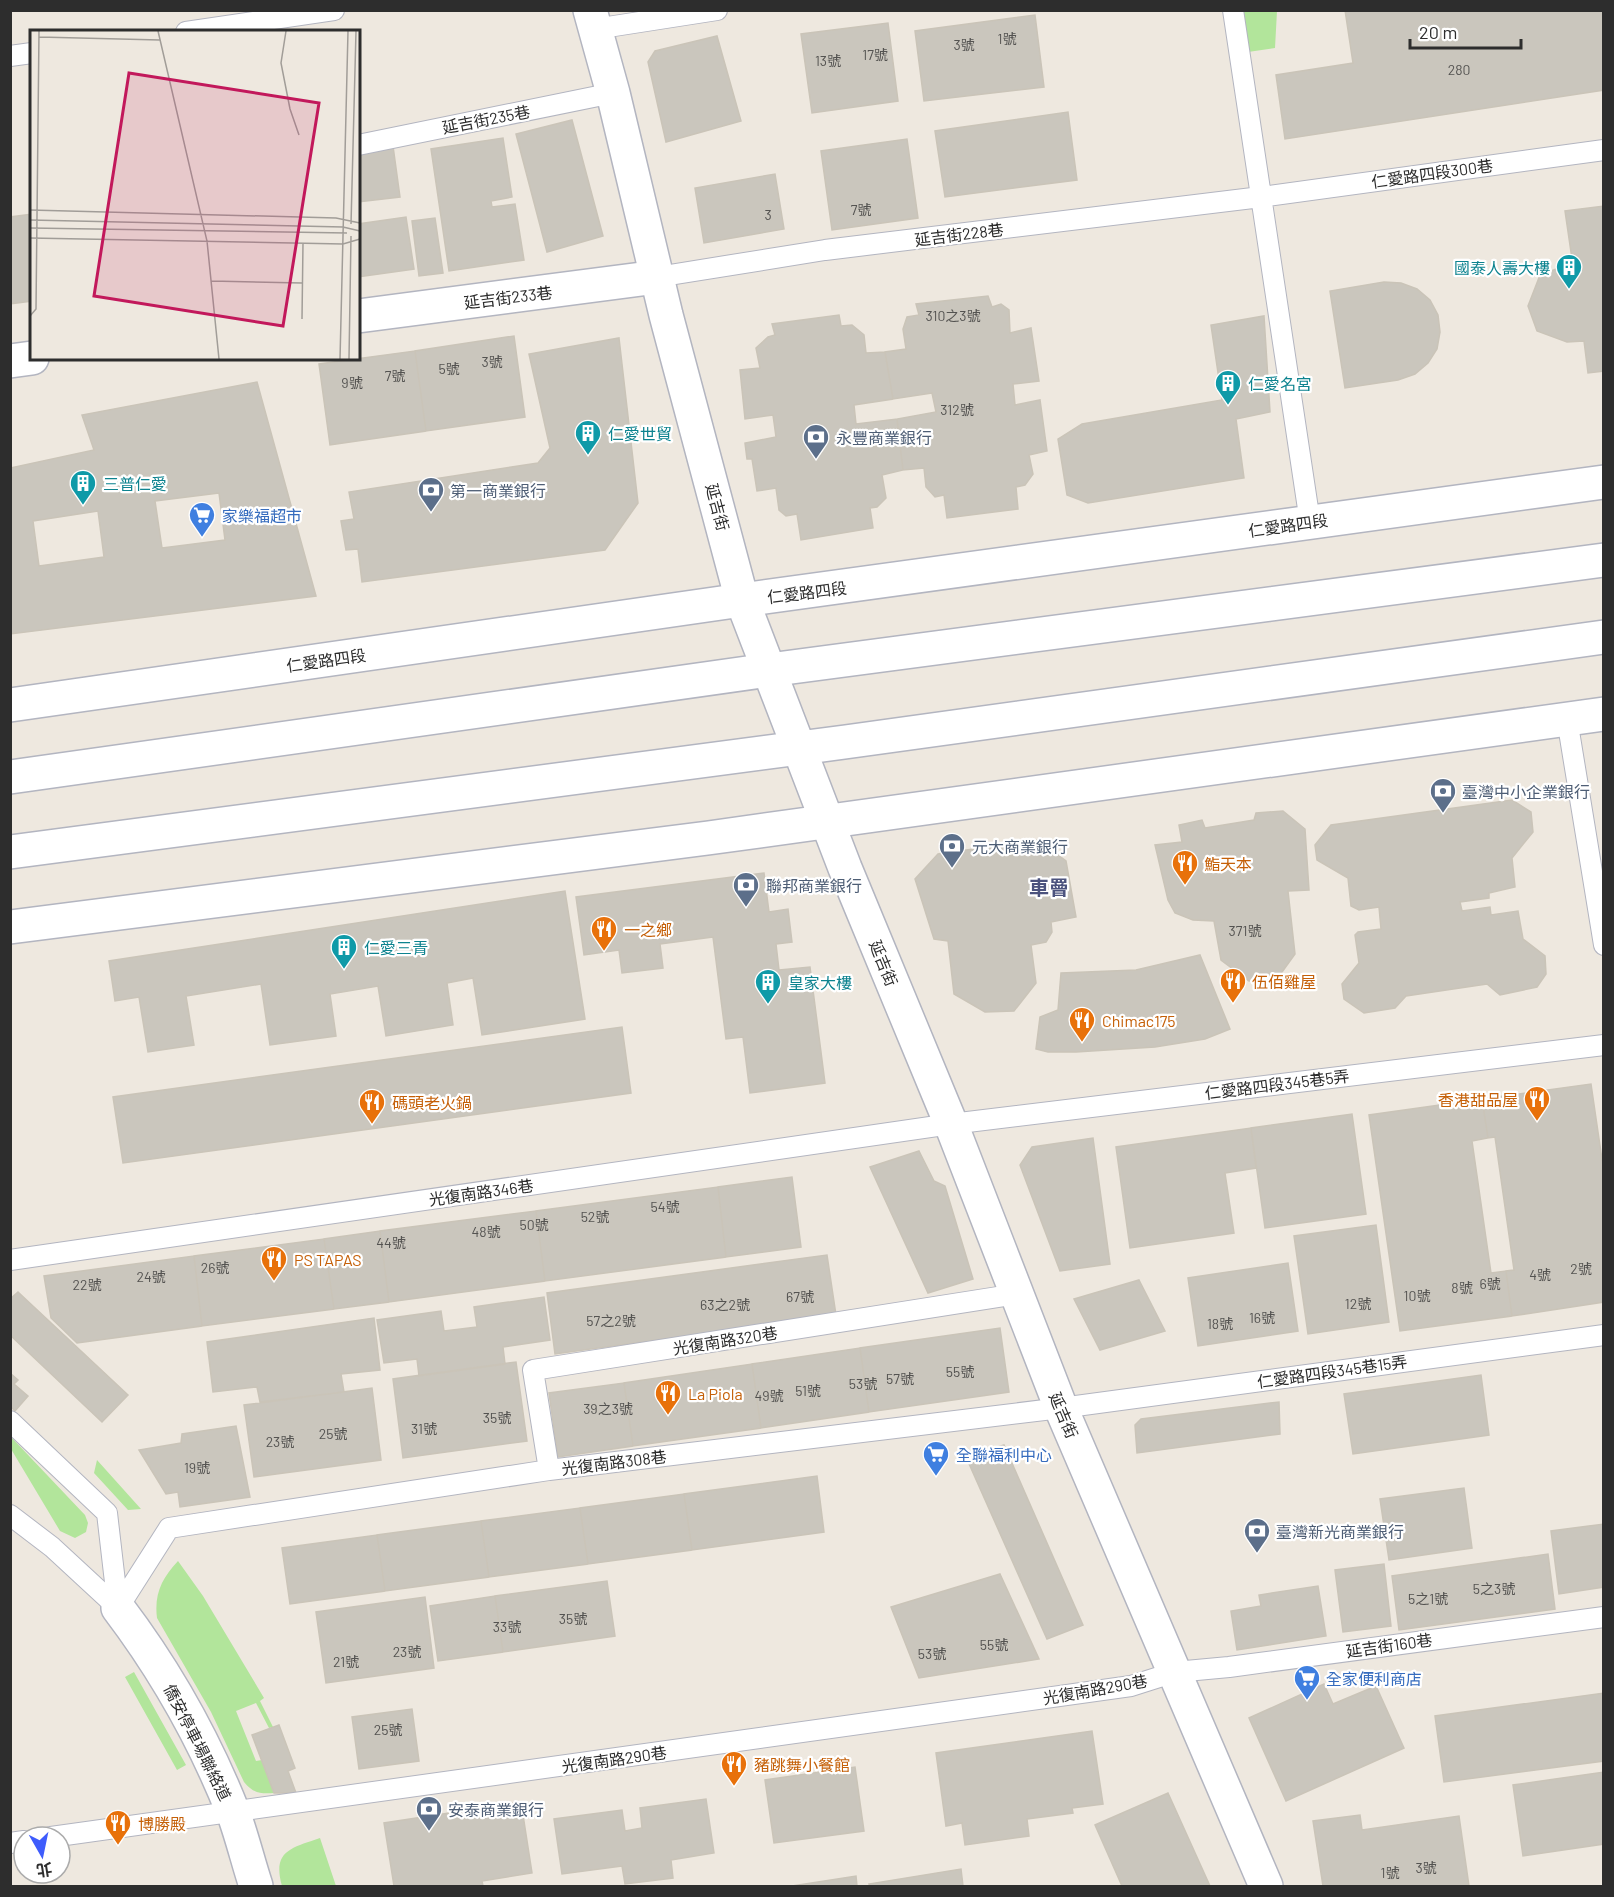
<svg xmlns="http://www.w3.org/2000/svg" width="1614" height="1897" viewBox="0 0 1614 1897" font-family="Barlow,'Noto Sans TC',sans-serif">
  <rect width="100%" height="100%" fill="#eee8df"/>
  <path fill="#b2e59b" d="M1243 11H1277L1275 48 1248 52Z
    M11 1437 85 1515 88 1523 86 1532 75 1538 60 1531 11 1449Z
    M97 1460 141 1509 128 1510 94 1473Z
    M178 1561 203 1596 264 1698 260 1701 273 1727 269 1728 256 1703 236 1711 256 1761 262 1760 274 1793C260 1794 253 1793 244 1782L211 1712 157 1618C154 1594 162 1578 178 1561Z
    M134 1672 186 1765 177 1770 125 1677Z
    M320 1838 336 1886H282C272 1851 291 1848 320 1838Z"/>
  <path fill="#cac6bd" stroke="#cac4b8" stroke-width="1.5" fill-rule="evenodd" d="M1345 10H1604V90L1285 139 1276 75 1353 63Z
    M1035 15 1044 87 924 101 915 31Z
    M888 23 898 101 812 113 801 34Z
    M717 36 741 121 666 142 648 62 655 51Z
    M1068 112 1077 180 945 197 935 131Z
    M572 120 603 236 547 252 516 134Z
    M503 138 512 197 491 201 492 207 515 204 524 260 449 271 431 149Z
    M907 139 918 218 832 230 821 151Z
    M393 146 400 197 358 202V151Z
    M775 174 784 229 704 243 695 188Z
    M1604 206V371L1588 373 1584 341 1567 342 1537 331 1528 306 1540 275 1559 268 1572 259 1565 211Z
    M32 214V301L10 304V217Z
    M406 217 414 269 358 277V224Z
    M435 218 443 273 419 276 412 221Z
    M1384 282 1401 283 1417 289 1430 300 1438 315 1440 332 1437 349 1428 363 1415 374 1398 380 1345 388 1330 291Z
    M988 296 992 307 1001 304 1009 310 1010 333 1031 328 1039 381 1013 384 1015 405 1040 400 1047 451 1029 455 1033 474 1025 485 1016 487 1018 509 947 518 944 495 935 497 926 487 924 468 903 470 897 419 936 412 932 393 893 399 885 352 906 349 903 329 907 317 919 315 916 304Z
    M839 315 841 326 852 325 864 335 866 353 885 352 893 399 854 405 856 424 897 419 903 470 882 475 886 498 877 507 870 508 873 528 801 540 797 514 786 516 779 510 776 488 757 491 752 459H747L745 443 776 437 773 415 745 419 740 370 760 368 756 348 768 337 775 335 772 324Z
    M1264 316 1270 412 1236 419 1244 478 1088 503 1067 495 1058 439 1082 424 1222 400 1211 325Z
    M514 336 525 417 426 431 415 351Z
    M619 338 638 503 605 550 362 582 358 549 346 550 341 521 354 519 349 492 538 463 550 448 529 354Z
    M415 351 426 431 330 445 319 364Z
    M257 382 316 596 10 634V468L94 450 82 415ZM219 493 225 540 162 548 155 501ZM98 511 104 557 39 566 33 521Z
    M1512 800 1531 812 1533 832 1512 858 1515 887 1489 893V898L1460 902 1462 911 1490 907 1491 915 1518 911 1523 939 1545 956 1546 974 1537 987 1500 995 1487 984 1406 996 1395 1008 1364 1013 1344 999 1342 984 1359 963 1355 935 1358 932 1381 929 1379 907 1359 910 1351 906 1348 878 1317 860 1315 845 1331 825Z
    M1283 811 1305 829 1309 890 1288 891 1295 954 1277 979 1249 981 1221 960 1214 921 1193 920 1175 913 1168 900 1155 845 1182 842 1179 825 1202 820 1205 828 1254 820 1256 813Z
    M1038 840 1066 861 1076 917 1051 922 1052 932 1046 942 1031 945 1036 983 1014 1011 985 1012 954 994 948 941 934 939 915 879 938 854Z
    M764 873 769 912 788 909 792 942 776 944 779 970 810 967 825 1083 750 1093 743 1037 726 1039 713 937 660 944 663 968 622 973 619 950 584 955 576 897Z
    M565 891 585 1019 482 1035 473 978 447 983 453 1025 386 1036 378 986 330 994 336 1036 270 1045 261 984 186 996 194 1045 148 1052 139 997 115 1001 109 961Z
    M1200 955 1230 1029 1205 1039 1155 1047 1076 1052H1048L1036 1049 1040 1017 1058 1010 1061 973 1136 970Z
    M622 1027 631 1093 123 1163 113 1097Z
    M1591 1084 1604 1173V1302L1512 1316 1506 1271 1514 1270 1495 1137 1488 1138 1482 1099Z
    M1482 1099 1488 1138 1472 1141 1491 1273 1506 1271 1512 1316 1400 1331 1369 1115Z
    M1352 1114 1366 1214 1265 1228 1251 1128Z
    M1251 1128 1256 1168 1225 1173 1234 1233 1130 1248 1116 1147Z
    M1093 1138 1110 1264 1060 1271 1020 1165 1032 1147Z
    M919 1151 934 1181 945 1186 973 1279 928 1293 870 1167Z
    M792 1177 801 1247 726 1257 718 1187Z
    M718 1187 726 1257 545 1281 536 1211Z
    M536 1211 545 1281 389 1302 380 1231Z
    M1376 1225 1389 1322 1308 1334 1294 1236Z
    M380 1231 389 1302 334 1309 324 1239Z
    M324 1239 334 1309 202 1326 194 1256Z
    M827 1255 836 1315 555 1354 547 1293Z
    M194 1256 202 1326 77 1343 51 1318 44 1276Z
    M1288 1263 1298 1331 1198 1346 1188 1278Z
    M1139 1280 1165 1331 1100 1350 1074 1299Z
    M18 1292 128 1395 102 1422 10 1335V1299Z
    M544 1297 550 1340 503 1347 505 1364 419 1376 417 1359 384 1363 377 1320 441 1311 444 1331 477 1327 474 1307Z
    M374 1318 380 1370 341 1374 344 1392 260 1402 257 1387 213 1392 207 1342Z
    M1000 1328 1009 1392 869 1412 860 1348Z
    M860 1348 869 1412 761 1428 752 1364Z
    M516 1362 527 1441 403 1458 393 1379Z
    M752 1364 761 1428 633 1446 624 1383Z
    M10 1373 18 1380 14 1384 28 1396 15 1411 10 1406Z
    M1481 1375 1489 1435 1353 1454 1344 1394Z
    M624 1383 633 1446 558 1457 549 1393Z
    M372 1388 381 1460 254 1477 244 1405Z
    M1279 1402 1280 1434 1137 1453 1135 1425 1141 1419Z
    M236 1426 250 1497 180 1507 178 1492 166 1494 139 1450 181 1443 182 1434Z
    M1004 1445 1083 1625 1047 1639 966 1457Z
    M817 1476 824 1532 692 1550 684 1494Z
    M1464 1488 1472 1548 1389 1560 1380 1499Z
    M684 1494 692 1550 588 1564 580 1508Z
    M580 1508 588 1564 489 1577 481 1521Z
    M481 1521 489 1577 385 1591 377 1535Z
    M1604 1524V1587L1559 1594 1551 1531Z
    M377 1535 385 1591 290 1604 282 1548Z
    M1548 1554 1555 1609 1399 1630 1392 1576Z
    M1384 1564 1391 1626 1343 1632 1335 1570Z
    M1000 1574 1039 1659 919 1678 891 1607Z
    M607 1581 615 1636 503 1652 495 1596Z
    M1318 1586 1326 1636 1237 1650 1231 1611 1261 1606 1259 1595Z
    M495 1596 503 1652 438 1661 430 1606Z
    M425 1597 434 1668 326 1683 316 1612Z
    M1324 1684 1333 1704 1376 1686 1404 1748 1286 1801 1249 1718Z
    M1604 1693V1761L1444 1782 1435 1716Z
    M412 1709 419 1761 359 1769 352 1717Z
    M279 1725 295 1768 288 1771 296 1793H274L252 1735Z
    M1092 1731 1103 1804 1072 1808 1073 1813 1027 1819 1029 1836 965 1845 962 1823 946 1826 936 1753Z
    M855 1767 864 1831 774 1843 765 1780Z
    M1604 1772V1844L1523 1856 1513 1785Z
    M1168 1793 1210 1886H1122L1095 1825Z
    M706 1799 714 1853 671 1860 673 1878 625 1884 622 1866 562 1874 554 1819 622 1810 625 1831 642 1828 640 1808Z
    M521 1802 532 1873 482 1881 483 1886H394L384 1823Z
    M1360 1815 1362 1830 1459 1816 1469 1886H1323L1313 1821Z
    M961 1869 963 1886H870L869 1884Z
    M856 1876 857 1886H792Z"/>
  <g fill="none" stroke-linecap="round" stroke-linejoin="round">
    <g stroke="#b3b5c0" stroke-width="22">
      <path id="service" d="M1233 10 1310 522
        M595 29 717 10
        M186 32 334 10
        M10 56 32 53
        M358 145 613 93
        M657 277 825 250 1261 197 1604 150
        M1567 719 1604 945
        M10 1260 951 1124 1604 1045
        M10 1421 107 1513 118 1608
        M549 1470 533 1370 1017 1294
        M10 1515 52 1547 118 1608
        M118 1608 169 1528 549 1470 1061 1408 1604 1335
        M51 1837 1131 1686 1175 1672 1229 1667 1604 1617
        M10 1843 24 1841"/>
    </g>
    <g stroke="#b3b5c0" stroke-width="36">
      <path id="minor" d="M358 316 657 277
        M10 361 32 358
        M118 1608C165 1670 204 1739 233 1812 242 1836 248 1862 256 1886"/>
    </g>
    <g stroke="#b3b5c0" stroke-width="36">
      <path id="tertiary" d="M590 10 613 93 666 315 742 600 845 868 951 1124 1061 1408 1266 1886"/>
    </g>
    <g stroke="#b3b5c0" stroke-width="36">
      <path id="secondary" d="M10 705 742 600 1604 482
        M10 777 769 670 1604 560
        M10 852 845 742 1604 637
        M10 927 708 838 1604 714"/>
    </g>
    <use href="#service" stroke="#fff" stroke-width="20"/>
    <use href="#minor" stroke="#fff" stroke-width="33"/>
    <use href="#tertiary" stroke="#fff" stroke-width="33"/>
    <use href="#secondary" stroke="#fff" stroke-width="33"/>
  </g>
  <defs>
    <g id="building-pin" transform="scale(1.35)"><path d="M0 17L-7.5 6A9.5 9.5 0 1 1 7.5 6Z" fill="#0f9aa8" stroke="#fff"/><path d="M-4-6H4V6H1V3H-1V6H-4ZM-2.5-4.3h1.7v1.8h-1.7ZM.8-4.3h1.7v1.8H.8ZM-2.5-1h1.7V.8h-1.7ZM.8-1h1.7V.8H.8Z" fill="#fff"/></g>
    <g id="bank-pin" transform="scale(1.35)"><path d="M0 17L-7.5 6A9.5 9.5 0 1 1 7.5 6Z" fill="#5c6f8a" stroke="#fff"/><path d="M-6-4H6V4H-6ZM0-2.3a2.3 2.3 0 1 0 0 4.6a2.3 2.3 0 1 0 0-4.6Z" fill="#fff"/></g>
    <g id="supermarket-pin" transform="scale(1.35)"><path d="M0 17L-7.5 6A9.5 9.5 0 1 1 7.5 6Z" fill="#3f7fe0" stroke="#fff"/><path d="M-6-5.5h2.5l.6 2H6L4.5 2H-2.5L-4.4-4H-6ZM-1.5 3.2a1.3 1.3 0 1 0 .1 0ZM3 3.2a1.3 1.3 0 1 0 .1 0Z" fill="#fff"/></g>
    <g id="restaurant-pin" transform="scale(1.35)"><path d="M0 17L-7.5 6A9.5 9.5 0 1 1 7.5 6Z" fill="#e8710a" stroke="#fff"/><path d="M-5-6h1v4h1v-4h1v4h1v-4h1v5L-1.5 .5V6h-2V.5L-5-1ZM5-6V6H3V1.5H1.5Q1.5-4 5-6Z" fill="#fff"/></g>
  </defs>
  <g fill-rule="evenodd">
    <use href="#building-pin" x="1569" y="267"/>
    <use href="#building-pin" x="1228" y="383"/>
    <use href="#building-pin" x="588" y="433"/>
    <use href="#bank-pin" x="816" y="437"/>
    <use href="#building-pin" x="83" y="483"/>
    <use href="#bank-pin" x="431" y="490"/>
    <use href="#supermarket-pin" x="202" y="515"/>
    <use href="#bank-pin" x="1443" y="791"/>
    <use href="#bank-pin" x="952" y="846"/>
    <use href="#restaurant-pin" x="1185" y="863"/>
    <use href="#bank-pin" x="746" y="885"/>
    <use href="#restaurant-pin" x="604" y="929"/>
    <use href="#building-pin" x="344" y="947"/>
    <use href="#restaurant-pin" x="1233" y="981"/>
    <use href="#building-pin" x="768" y="982"/>
    <use href="#restaurant-pin" x="1082" y="1020"/>
    <use href="#restaurant-pin" x="1537" y="1099"/>
    <use href="#restaurant-pin" x="372" y="1102"/>
    <use href="#restaurant-pin" x="274" y="1259"/>
    <use href="#restaurant-pin" x="668" y="1393"/>
    <use href="#supermarket-pin" x="936" y="1454"/>
    <use href="#bank-pin" x="1257" y="1531"/>
    <use href="#supermarket-pin" x="1307" y="1678"/>
    <use href="#restaurant-pin" x="734" y="1764"/>
    <use href="#bank-pin" x="429" y="1809"/>
    <use href="#restaurant-pin" x="118" y="1823"/>
  </g>
  <g text-anchor="middle" dominant-baseline="central" stroke-width="4.5" stroke-linejoin="round" paint-order="stroke">
    <g font-size="14" fill="#545351">
      <text x="1007" y="38">1號</text>
      <text x="964" y="44">3號</text>
      <text x="875" y="54">17號</text>
      <text x="828" y="60">13號</text>
      <text x="1459" y="69">280</text>
      <text x="861" y="209">7號</text>
      <text x="768" y="214">3</text>
      <text x="953" y="315">310之3號</text>
      <text x="492" y="361">3號</text>
      <text x="449" y="368">5號</text>
      <text x="395" y="375">7號</text>
      <text x="352" y="382">9號</text>
      <text x="957" y="409">312號</text>
      <text x="1245" y="930">371號</text>
      <text x="665" y="1206">54號</text>
      <text x="595" y="1216">52號</text>
      <text x="534" y="1224">50號</text>
      <text x="486" y="1231">48號</text>
      <text x="391" y="1242">44號</text>
      <text x="215" y="1267">26號</text>
      <text x="1581" y="1268">2號</text>
      <text x="1540" y="1274">4號</text>
      <text x="151" y="1276">24號</text>
      <text x="1490" y="1283">6號</text>
      <text x="87" y="1284">22號</text>
      <text x="1462" y="1287">8號</text>
      <text x="1417" y="1295">10號</text>
      <text x="800" y="1296">67號</text>
      <text x="1358" y="1303">12號</text>
      <text x="725" y="1304">63之2號</text>
      <text x="1262" y="1317">16號</text>
      <text x="611" y="1320">57之2號</text>
      <text x="1220" y="1323">18號</text>
      <text x="960" y="1371">55號</text>
      <text x="900" y="1378">57號</text>
      <text x="863" y="1383">53號</text>
      <text x="808" y="1390">51號</text>
      <text x="769" y="1395">49號</text>
      <text x="608" y="1408">39之3號</text>
      <text x="497" y="1417">35號</text>
      <text x="424" y="1428">31號</text>
      <text x="333" y="1433">25號</text>
      <text x="280" y="1441">23號</text>
      <text x="197" y="1467">19號</text>
      <text x="1494" y="1588">5之3號</text>
      <text x="1428" y="1598">5之1號</text>
      <text x="573" y="1618">35號</text>
      <text x="507" y="1626">33號</text>
      <text x="994" y="1644">55號</text>
      <text x="407" y="1651">23號</text>
      <text x="932" y="1653">53號</text>
      <text x="346" y="1661">21號</text>
      <text x="388" y="1729">25號</text>
      <text x="1426" y="1867">3號</text>
      <text x="1390" y="1872">1號</text>
    </g>
    <g font-size="16" fill="#2d2d2d" stroke="#fff">
      <text transform="translate(486 119) rotate(-11)">延吉街235巷</text>
      <text transform="translate(1432 173) rotate(-8)">仁愛路四段300巷</text>
      <text transform="translate(959 234) rotate(-7)">延吉街228巷</text>
      <text transform="translate(508 297) rotate(-7)">延吉街233巷</text>
      <text transform="translate(718 507) rotate(75)">延吉街</text>
      <text transform="translate(1288 525) rotate(-8)">仁愛路四段</text>
      <text transform="translate(807 592) rotate(-7)">仁愛路四段</text>
      <text transform="translate(326 660) rotate(-8)">仁愛路四段</text>
      <text transform="translate(884 963) rotate(68)">延吉街</text>
      <text transform="translate(1277 1084) rotate(-7)">仁愛路四段345巷5弄</text>
      <text transform="translate(481 1192) rotate(-8)">光復南路346巷</text>
      <text transform="translate(725 1340) rotate(-9)">光復南路320巷</text>
      <text transform="translate(1332 1371) rotate(-8)">仁愛路四段345巷15弄</text>
      <text transform="translate(1064 1415) rotate(67)">延吉街</text>
      <text transform="translate(614 1462) rotate(-7)">光復南路308巷</text>
      <text transform="translate(1389 1645) rotate(-8)">延吉街160巷</text>
      <text transform="translate(1095 1689) rotate(-10)">光復南路290巷</text>
      <text transform="translate(198 1742) rotate(63)">僑安停車場聯絡道</text>
      <text transform="translate(614 1759) rotate(-8)">光復南路290巷</text>
    </g>
    <g font-size="16" fill="#0d838f" stroke="#fff" text-anchor="start">
      <text x="1550" y="267" text-anchor="end">國泰人壽大樓</text>
      <text x="1248" y="383">仁愛名宮</text>
      <text x="608" y="433">仁愛世貿</text>
      <text x="103" y="483">三普仁愛</text>
      <text x="364" y="947">仁愛三青</text>
      <text x="788" y="982">皇家大樓</text>
    </g>
    <g font-size="16" fill="#4e5e75" stroke="#fff" text-anchor="start">
      <text x="836" y="437">永豐商業銀行</text>
      <text x="450" y="490">第一商業銀行</text>
      <text x="1462" y="791">臺灣中小企業銀行</text>
      <text x="972" y="846">元大商業銀行</text>
      <text x="766" y="885">聯邦商業銀行</text>
      <text x="1276" y="1531">臺灣新光商業銀行</text>
      <text x="448" y="1809">安泰商業銀行</text>
    </g>
    <g font-size="16" fill="#366cbe" stroke="#fff" text-anchor="start">
      <text x="222" y="515">家樂福超市</text>
      <text x="956" y="1454">全聯福利中心</text>
      <text x="1326" y="1678">全家便利商店</text>
    </g>
    <g font-size="16" fill="#c56008" stroke="#fff" text-anchor="start">
      <text x="1204" y="863">鮨天本</text>
      <text x="624" y="929">一之鄉</text>
      <text x="1252" y="981">伍佰雞屋</text>
      <text x="1102" y="1020">Chimac175</text>
      <text x="1518" y="1099" text-anchor="end">香港甜品屋</text>
      <text x="392" y="1102">碼頭老火鍋</text>
      <text x="294" y="1259">PS TAPAS</text>
      <text x="688" y="1393">La Piola</text>
      <text x="754" y="1764">豬跳舞小餐館</text>
      <text x="138" y="1823">博勝殿</text>
    </g>
    <g font-size="20" font-weight="bold" fill="#4c537e" stroke="#fff">
      <text x="1049" y="887">車罾</text>
    </g>
  </g>
  <g transform="translate(30 30)">
    <rect width="330" height="330" fill="#eee8df"/>
    <path fill="none" stroke="#a19d98" stroke-width="1.5" d="M128 1 177 211 189 329M256 1 251 33 260 79 269 105M9 7 130 10M0 180 306 188 330 193M0 190 313 197 330 201M321 194 326 1M0 198 317 203M0 208 313 214 330 209M181 251 272 253M0 286 6 279 9 1M272 289 273 213M310 329 318 1M319 329 321 206"/>
    <path fill="#c2185b" fill-opacity="0.15" stroke="#c2185b" stroke-width="3" d="M99 43 289 73 253 296 64 266Z"/>
    <rect width="330" height="330" fill="none" stroke="#2d2d2d" stroke-width="3"/>
  </g>
  <rect width="1614" height="1897" fill="none" stroke="#2d2d2d" stroke-width="24"/>
  <g transform="translate(42 1855) rotate(171)"><circle r="28" fill="#ffffff" stroke="#ababab" stroke-width="1.5"/>
  <path d="M0-4.5L10 22L0 15L-10 22Z" fill="#3e5cfc"/>
  <text y="-9" font-size="16" font-weight="bold" text-anchor="middle" fill="#2d2d2d">北</text>
  </g>
  <path d="M1410 39v9h111v-9" fill="none" stroke="#2d2d2d" stroke-width="3"/>
  <text x="1419" y="39" font-size="18" fill="#2d2d2d" stroke="#ffffff" stroke-width="4.5" paint-order="stroke">20 m</text>
</svg>
